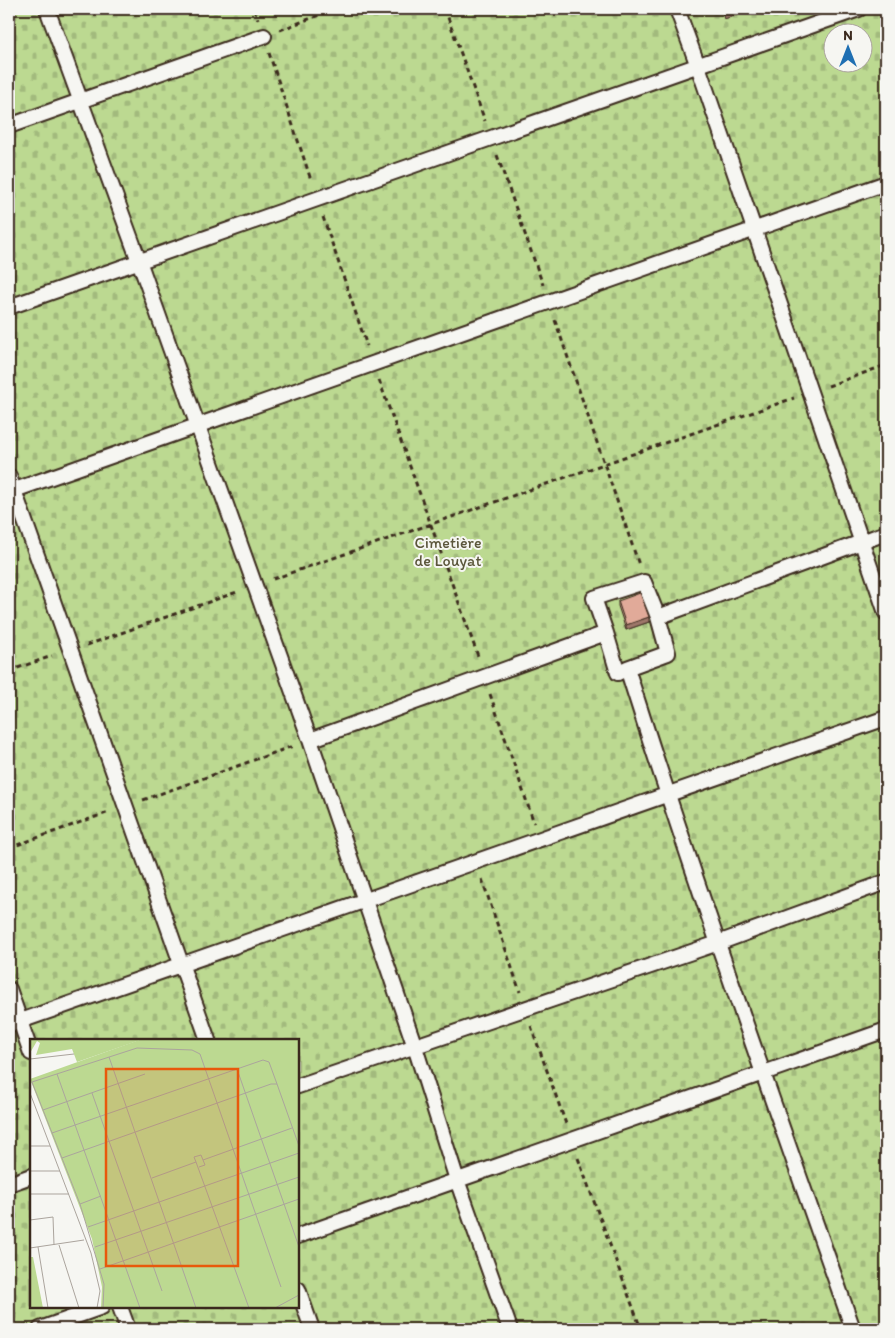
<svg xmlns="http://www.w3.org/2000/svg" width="895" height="1338" viewBox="0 0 895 1338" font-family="Itim,sans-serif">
  <defs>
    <pattern id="cemetery-stones" width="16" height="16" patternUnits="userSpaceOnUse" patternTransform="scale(1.25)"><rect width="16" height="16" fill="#bcd991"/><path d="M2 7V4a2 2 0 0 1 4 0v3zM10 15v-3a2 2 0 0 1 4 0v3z" fill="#a2ba7d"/></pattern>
  </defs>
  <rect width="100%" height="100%" fill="#f6f6f2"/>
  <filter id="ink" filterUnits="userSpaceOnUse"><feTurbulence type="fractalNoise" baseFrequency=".02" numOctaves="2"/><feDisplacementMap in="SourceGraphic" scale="10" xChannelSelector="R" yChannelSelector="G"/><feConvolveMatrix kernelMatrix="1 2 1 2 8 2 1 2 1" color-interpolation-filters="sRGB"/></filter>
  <g filter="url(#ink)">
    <path fill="url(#cemetery-stones)" stroke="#7c8258" fill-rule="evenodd" d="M9 9H886V1329H9ZM832 32H862V62H832ZM31 1040H298V1307H31Z"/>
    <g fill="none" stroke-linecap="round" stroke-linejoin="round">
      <g stroke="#3b2a1e" stroke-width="18">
        <path id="service" d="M47 9 139 261 310 740 415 1047 457 1180 510 1329
          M677 9 698 66 886 613
          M9 126 264 36
          M9 307 859 9
          M9 476 208 1040
          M9 492 886 183
          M606 633 594 598 644 582 658 617
          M627 668 668 653 658 617 886 533
          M310 740 606 633 618 673 627 668C697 890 776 1110 853 1329
          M9 989 31 1053
          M9 1025 886 718
          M298 1086 718 943 886 882
          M9 1184 31 1176
          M298 1236 886 1030
          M298 1289 312 1329
          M120 1307 128 1329
          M40 1329 102 1307"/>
      </g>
      <path stroke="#3b2a1e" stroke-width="3" stroke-dasharray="5 4" stroke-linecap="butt" d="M254 9 258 19
        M445 9 485 121
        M280 30 335 9
        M269 53 311 180
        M497 155 543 285
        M323 217 367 346
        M555 320 639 565
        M379 380 479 659
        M828 386 886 365
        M273 579 794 398
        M87 645 237 592
        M9 671 52 656
        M490 694 534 823
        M143 800 293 746
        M9 848 109 812
        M482 879 520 992
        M531 1026 566 1124
        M578 1158 641 1329
        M882 1329 886 1328"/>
      <use href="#service" stroke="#f6f6f2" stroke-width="14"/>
    </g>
    <path fill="#c29284" stroke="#3b2a1e" d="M721 9H754L724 19Z
      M618 601 649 622 626 630 618 606Z"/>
    <path fill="#9e776b" stroke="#3b2a1e" d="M724 9H754L724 19Z
      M649 617V622L626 630V625Z"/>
    <path fill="#e1aa99" stroke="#3b2a1e" d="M640 593 649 617 626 625 618 601Z"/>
  </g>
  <g text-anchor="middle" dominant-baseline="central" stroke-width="4" stroke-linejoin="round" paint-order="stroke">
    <g font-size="16" fill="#5b563b" stroke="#f6f6f2">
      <text x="448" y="542">Cimetière<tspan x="448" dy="18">de Louyat</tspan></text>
    </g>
  </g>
  <g transform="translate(30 1039)">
    <rect width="269" height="269" fill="#f6f6f2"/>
    <path d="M112 0H269V269H71L72 248 62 200 0 40Z" fill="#bcd991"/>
    <path d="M0 0H113L47 23 42 10 6 16 10 4 7 2 0 14ZM0 218H3L13 269H0Z" fill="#bcd991"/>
    <path fill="none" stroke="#aba49d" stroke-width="1" d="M79 18 166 269M0 20 44 15M207 30 269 208M27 35 110 269M0 54 61 214 70 252 67 269M62 54 132 252M13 71 115 35M22 94 233 21 239 23 247 45M0 107H20M32 119 241 45H247L269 107M166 123 164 118 171 116 173 121M169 128 175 126 173 121 262 89M0 132H30M122 139 166 123 219 269M0 155H39M71 157 50 165 2 43 107 9 162 11 170 15 251 248M50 165 74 245 73 269M0 181 23 178 24 206M58 188 269 114M29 206 49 269M8 208 18 269M65 208 269 138M0 209 54 201M70 230 269 160M245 269 269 256"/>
    <path fill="#e8590c" fill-opacity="0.15" stroke="#e8590c" stroke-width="2.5" d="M76 30H208V227H76Z"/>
    <rect width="269" height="269" fill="none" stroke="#3b2a1e" stroke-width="2.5"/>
  </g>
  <rect width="895" height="1338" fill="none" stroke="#f6f6f2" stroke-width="30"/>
  <rect x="15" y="15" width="865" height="1308" fill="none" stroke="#3b2a1e" stroke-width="2" filter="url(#ink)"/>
  <g transform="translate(848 48)"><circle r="24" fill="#f6f6f2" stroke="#aba49d"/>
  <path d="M0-4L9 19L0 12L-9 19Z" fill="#1f6fb2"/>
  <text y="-8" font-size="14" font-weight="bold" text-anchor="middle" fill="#3b2a1e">N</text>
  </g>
</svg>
